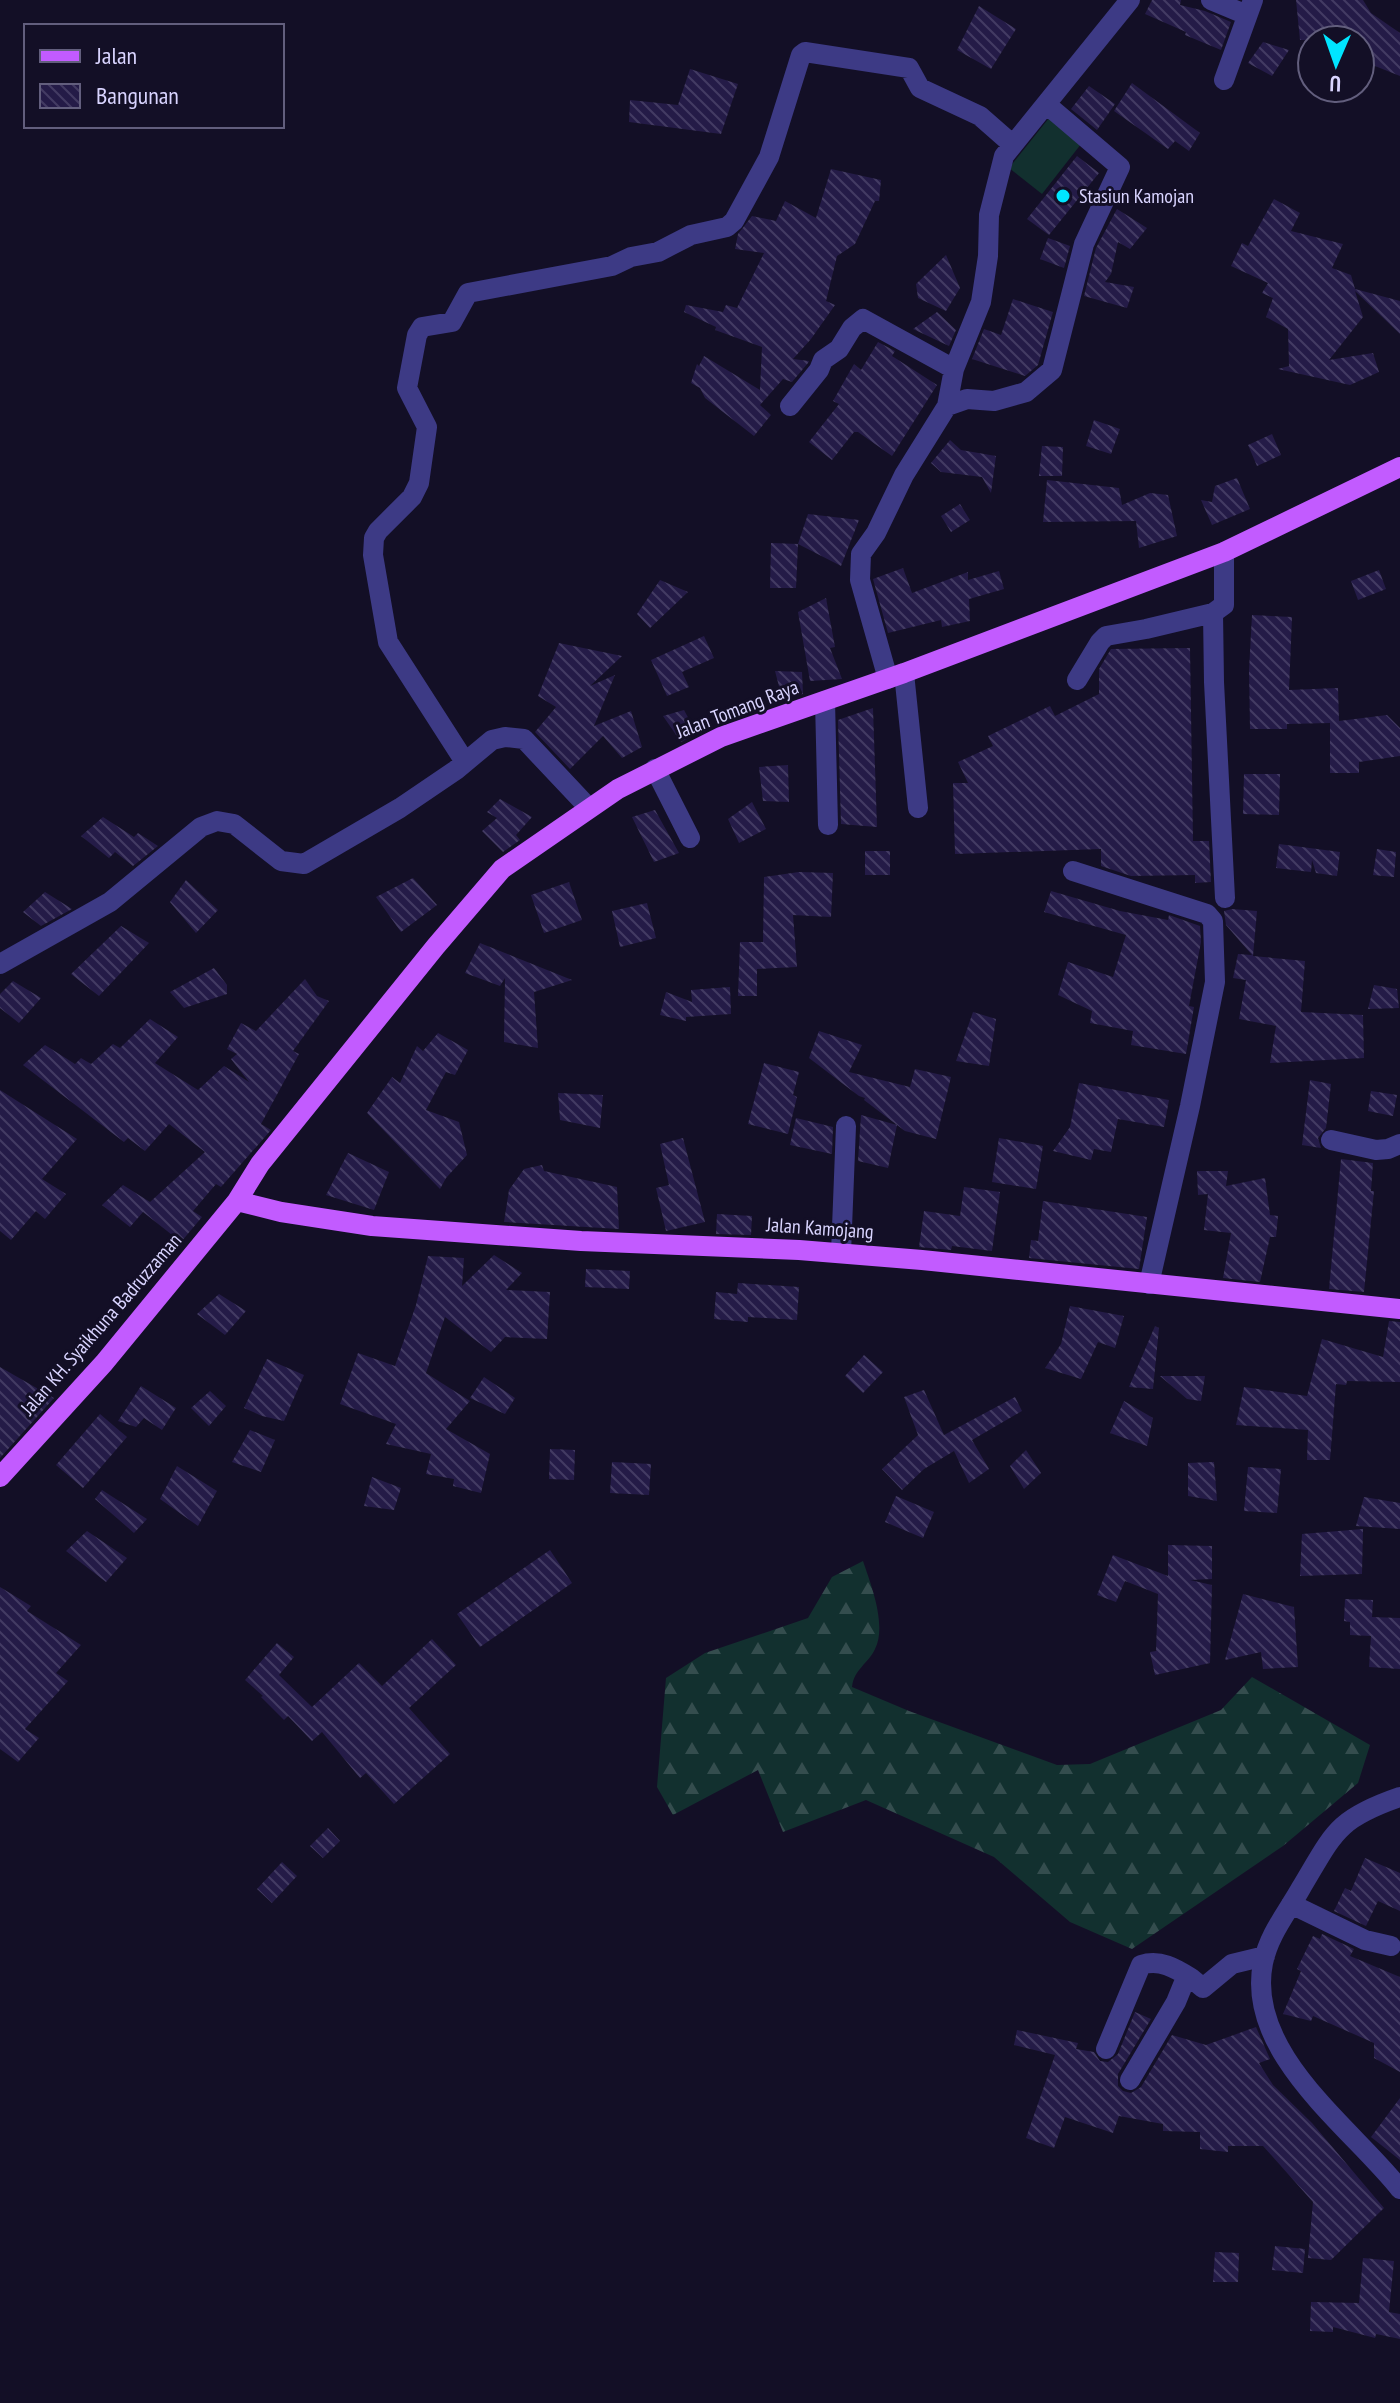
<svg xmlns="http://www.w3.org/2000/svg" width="1400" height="2403" viewBox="0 0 1400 2403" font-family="'PT Sans Narrow',sans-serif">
  <defs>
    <pattern id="forest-firs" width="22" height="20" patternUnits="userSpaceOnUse" patternTransform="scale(2)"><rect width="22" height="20" fill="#12302f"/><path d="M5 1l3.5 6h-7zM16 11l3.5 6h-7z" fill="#344d4e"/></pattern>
    <pattern id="building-back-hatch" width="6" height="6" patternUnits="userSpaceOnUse" patternTransform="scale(2)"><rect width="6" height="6" fill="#241b47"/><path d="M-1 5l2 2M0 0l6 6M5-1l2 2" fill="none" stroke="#433b63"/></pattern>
  </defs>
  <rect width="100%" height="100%" fill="#130f26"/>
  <path fill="#12302f" d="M1053 113 1085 139 1042 194 1009 168Z"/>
  <path fill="url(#forest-firs)" d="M863 1561C871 1585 887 1625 875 1649 868 1664 854 1669 852 1687L909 1711 1057 1765 1090 1764 1221 1710 1252 1677 1370 1745 1358 1783 1283 1846 1132 1949 1070 1922 994 1857 866 1800 783 1832 758 1770 673 1815 657 1787 666 1678 705 1653 808 1618 832 1577Z"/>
  <path fill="url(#building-back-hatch)" d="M1152 0H1181L1180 5 1205 11 1231 22 1221 50 1185 35 1186 32 1145 14Z
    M1296 0H1363L1371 13 1400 33V76L1360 60V40H1300Z
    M979 6 1016 29 991 69 957 50Z
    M1263 42 1289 50 1272 76 1248 63Z
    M690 69 738 84 721 134 629 122 630 100 678 105Z
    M1132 83 1200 133 1189 151 1175 141 1168 149 1114 111Z
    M1089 86 1115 104 1097 130 1071 109Z
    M1077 156 1099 173 1049 235 1027 219Z
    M831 169 881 180 879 201H875L855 244 837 256 826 301 835 305 811 339 793 359 809 361 808 363 792 382 783 379 760 405 771 415 754 436 705 398 700 388 691 383 697 364 699 366 704 356 760 390 762 347 715 330 716 327 684 312 686 305 723 312 726 305 737 308 764 253 735 249 738 234 752 216 776 221 785 201 816 218Z
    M1274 199 1300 213 1291 231 1343 244 1332 268 1351 275 1355 289 1400 301V334L1355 291 1363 317 1329 360 1373 353 1379 372 1350 385 1278 369 1289 366 1288 329 1266 317 1273 298 1262 293 1268 283 1231 266 1242 243 1248 246Z
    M1117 209 1147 228 1130 249 1118 242 1111 274 1105 282 1134 287 1127 308 1084 296 1096 248Z
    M1048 238 1070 246 1064 268 1040 259Z
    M946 255 960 288 946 311 918 298 916 284Z
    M1013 299 1053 312 1038 365 1025 376 972 359 984 329 1001 335Z
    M937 312 956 330 949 346 913 329Z
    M878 342 895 351 892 356 937 385 892 456 858 432H854L832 460 809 442 839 404 833 401 854 364 861 370Z
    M1094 420 1120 429 1111 454 1086 446Z
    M1272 434 1281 455 1257 466 1248 445Z
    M950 440 961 450 996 456 991 493 982 477 941 472 931 463Z
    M1042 446 1063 447 1062 476H1039Z
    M1237 478 1250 509 1212 525 1201 500 1212 502 1215 486Z
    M1047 480 1119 488 1122 505 1150 493 1168 495 1177 536 1139 548 1136 521 1043 522Z
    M960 504 970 520 951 532 941 516Z
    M808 514 859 520 841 566 798 544Z
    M771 543 798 544 796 588H770Z
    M903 568 912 593 968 572V580L999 571 1004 589 969 599 970 621 942 627 941 620 888 633 873 579Z
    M1379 570 1386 589 1358 600 1351 581Z
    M660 580 688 592 650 628 637 614Z
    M826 598 835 647 830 648 842 679 810 681 798 612Z
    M1252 615 1292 617 1289 690 1338 688 1339 721 1387 715 1400 728V756L1359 762V773H1330V723L1287 724V729H1250L1249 670Z
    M704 636 714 658 682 672 689 687 667 696 651 660Z
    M559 643 622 656 590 686 615 675 594 726 631 711 642 747 622 758 603 736 570 769 535 732 556 707 538 696Z
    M1190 648 1193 841H1209L1211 882 1195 883V875L1131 876 1101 866V849L955 854 953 783H968L958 762 993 746 988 736 1050 706 1055 716 1099 694V669L1111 649Z
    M775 671 802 672 803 694 782 698Z
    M873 708 877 827 841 824 838 720Z
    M684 710 697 734 681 742 663 716Z
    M788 765 789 802 763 801 759 767Z
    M1244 774H1280L1279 815 1243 814Z
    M500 799 532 817 516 835 520 840 503 852 482 831 497 818 487 812Z
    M752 802 766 829 739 843 728 819Z
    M655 810 679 853 654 862 632 817Z
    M103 817 134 837 138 833 158 846 133 866 115 852 109 858 81 836Z
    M1279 844 1340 852 1337 876 1316 873 1312 860 1311 872 1276 868Z
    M1377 849 1396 852 1394 877 1373 875Z
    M865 851H890V875H865Z
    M799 872 833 873 831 917 793 915 797 967 757 969V996H738L740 942H763L764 877Z
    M413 878 437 905 401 932 376 897Z
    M186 880 218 910 196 933 170 902Z
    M569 882 582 920 544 933 531 895Z
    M1051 891 1120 911 1168 920 1169 915 1200 926 1201 942 1189 1006 1194 1007 1186 1054 1131 1045 1133 1031 1090 1023 1092 1011 1058 995 1068 962 1113 977 1126 935 1044 912Z
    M45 892 72 909 41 926 23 912Z
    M647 903 656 938 620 947 612 911Z
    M1232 909 1257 911 1253 956 1305 961 1301 1012 1363 1015 1364 1058 1270 1063 1276 1026 1239 1019 1246 980 1233 978 1238 954 1252 955 1226 925 1224 911Z
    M121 926 149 943 99 996 71 974Z
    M480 943 572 980 534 992 538 1048 504 1042 505 978 500 986 465 973Z
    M214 968 227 985V994L184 1008 170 992Z
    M305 979 317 996 329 1001 293 1051 299 1054 261 1124 271 1130 221 1187 216 1184 193 1211 202 1217 181 1242 143 1212 130 1227 102 1205 123 1185 150 1202 205 1152 169 1124 145 1151 128 1138 124 1142 23 1065 45 1045 75 1064 81 1058 91 1064 113 1044 120 1048 150 1019 178 1037 155 1063 198 1090 224 1066 249 1082 231 1059 237 1054 227 1049 241 1023 256 1031Z
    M13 981 41 998 19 1023 0 1008V994Z
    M1374 985 1397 989 1399 1008 1368 1009Z
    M730 987 731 1014 686 1017V1021L660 1015 666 992 692 1002 691 990Z
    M973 1012 996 1019 989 1066 956 1061Z
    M819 1031 862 1045 849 1072 910 1087 915 1069 951 1077 936 1139 905 1131 864 1100 865 1098 859 1096 809 1058Z
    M438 1033 468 1050 455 1075 446 1072 426 1110 459 1122 467 1155 446 1178 440 1189 367 1113 392 1077 400 1083 417 1046 423 1051Z
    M764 1063 799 1072 793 1095 797 1097 788 1134 748 1124Z
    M1310 1080 1331 1084 1326 1128 1318 1138 1321 1148 1302 1145Z
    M1079 1083 1169 1100 1164 1127 1118 1119 1111 1152 1094 1149 1091 1160 1053 1151 1070 1127Z
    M0 1090 77 1139 42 1179 66 1194 45 1219 36 1211 11 1240 0 1231Z
    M1371 1091 1397 1095 1393 1116 1368 1111Z
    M558 1093 603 1095 600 1128 560 1120Z
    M861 1115 897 1125 888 1168 858 1161Z
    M796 1118 833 1127 832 1154 790 1145Z
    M683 1138 705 1222 666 1231 656 1188 669 1185 660 1144Z
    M999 1138 1043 1146 1036 1189 992 1182Z
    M348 1153 389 1172 374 1210 326 1195Z
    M1341 1159 1373 1163 1371 1191H1374L1364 1292 1329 1289Z
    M542 1165 544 1171 617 1187 619 1229 504 1222 509 1190 524 1169Z
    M1197 1171H1228L1226 1186 1265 1178 1270 1215 1278 1216 1276 1237H1270L1260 1282 1223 1278 1231 1233 1204 1230 1208 1194 1198 1195Z
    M964 1187 1000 1192 992 1251 952 1246 951 1250 919 1247 924 1211 960 1216Z
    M1043 1201 1147 1217 1139 1269 1029 1258 1031 1240 1038 1241Z
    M717 1214 752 1216 751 1235 716 1234Z
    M494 1255 522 1273 506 1290 550 1292 547 1339 505 1337 491 1352 445 1317 426 1373 470 1401 446 1429 490 1454 481 1493 453 1486 454 1479 426 1474 431 1454 386 1444 396 1424 340 1404 358 1353 395 1366 416 1305 428 1256 464 1258 462 1286Z
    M586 1269 630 1271 629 1289 585 1287Z
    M738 1283 799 1287 797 1320 748 1317V1322L714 1319 716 1292 737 1294Z
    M219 1294 246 1311 225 1335 197 1314Z
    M1070 1306 1124 1316 1115 1348 1098 1342 1081 1379 1045 1368 1061 1344Z
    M1389 1321 1400 1322V1382L1347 1381 1346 1385 1336 1384 1330 1460H1307L1308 1430 1236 1425 1244 1387 1307 1396 1322 1339 1383 1357Z
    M1155 1326 1159 1328 1153 1389 1129 1387Z
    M864 1355 883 1372 863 1393 845 1376Z
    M267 1359 304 1375 284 1421 262 1416 244 1408Z
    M0 1367 54 1398 0 1458Z
    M1160 1376H1205L1201 1401 1187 1399Z
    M484 1377 515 1398 505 1414 470 1398Z
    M141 1386 176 1408 162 1430 144 1418 136 1427 118 1421Z
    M924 1390 944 1435 1015 1397 1022 1411 972 1440 989 1469 969 1483 954 1451 924 1469 902 1490 882 1469 918 1435 904 1397Z
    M210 1391 226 1406 209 1426 191 1408Z
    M1124 1401 1153 1418 1147 1446 1110 1433Z
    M100 1414 127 1437 83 1488 56 1465Z
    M250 1430 275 1440 261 1472 232 1462Z
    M550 1449 575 1450 574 1480 549 1479Z
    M1026 1450 1041 1473 1024 1489 1010 1466Z
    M612 1462 651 1464 649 1495 610 1493Z
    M1214 1462 1217 1501 1188 1496V1463Z
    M177 1466 217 1491 198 1526 160 1499Z
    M1248 1467 1281 1469 1277 1513 1244 1511Z
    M372 1477 401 1488 394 1510 364 1506Z
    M102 1490 147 1519 134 1533 95 1499Z
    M896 1496 934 1512 923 1538 885 1522Z
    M1364 1497 1400 1503V1529L1356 1526Z
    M1363 1529 1362 1574 1300 1576 1302 1534Z
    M87 1531 127 1558 106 1582 66 1551Z
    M1168 1545 1212 1546V1579L1190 1580 1212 1585 1210 1663 1155 1675 1150 1652 1156 1651 1158 1594 1125 1581 1116 1602 1097 1595 1113 1555 1168 1576Z
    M550 1550 572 1583 480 1647 457 1614Z
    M0 1587 31 1606 27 1611 81 1645 56 1673 68 1681 25 1729 39 1738 18 1762 0 1749Z
    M1243 1594 1294 1607 1298 1667 1263 1669 1261 1652 1225 1660Z
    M1345 1599 1373 1600 1372 1617 1400 1618V1669L1369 1667 1371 1636 1350 1635V1622L1344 1621Z
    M432 1639 456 1665 409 1708 450 1754 394 1804 366 1773 360 1778 322 1732 312 1741 288 1716 284 1720 261 1697 263 1696 245 1680 277 1643 294 1657 279 1675 312 1707 359 1663 382 1686Z
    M328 1828 340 1841 323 1858 310 1846Z
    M1365 1858 1400 1873V1911L1378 1901 1366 1926 1334 1911 1345 1888 1351 1891Z
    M282 1862 297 1876 272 1903 257 1889Z
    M1322 1934 1354 1949 1350 1956 1400 1977V2072L1374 2058V2043L1313 2016 1311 2021 1283 2014 1301 1971 1297 1969 1313 1936 1320 1939Z
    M1135 2012 1151 2019 1118 2074V2086L1123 2091 1131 2093 1141 2087 1172 2035 1206 2045 1256 2027 1270 2059 1259 2063 1273 2085 1312 2123 1384 2208 1331 2260 1308 2258 1313 2202 1263 2146H1228V2152L1200 2149V2132L1163 2131V2124L1119 2116 1113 2133 1065 2117 1054 2148 1026 2138 1055 2055 1014 2045 1017 2030 1078 2043 1076 2049 1094 2052 1100 2061 1108 2062 1118 2054Z
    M1400 2098V2160L1371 2137Z
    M1275 2246 1305 2249 1303 2273 1272 2270Z
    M1215 2252 1239 2253 1238 2282H1213Z
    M1363 2258 1394 2261 1389 2312 1400 2314V2339L1376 2334 1375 2338 1333 2327V2332L1310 2331 1311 2302 1359 2303Z"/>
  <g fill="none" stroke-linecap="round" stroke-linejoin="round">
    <path stroke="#3d3a85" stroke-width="20" d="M1211 0 1247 15
      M1224 80 1253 0
      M790 406 819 370 823 360 839 349 852 328 863 319 954 369
      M947 406 967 399 994 401 1026 392 1052 370 1084 244 1120 167 1046 104
      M1224 552V605L1213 613 1214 682 1225 898
      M904 673 918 808
      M888 679 860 580 861 554 876 533 904 475 947 406 954 369 981 302 988 256 989 215 1004 156 1130 0
      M1077 680 1100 642 1106 636 1146 629 1213 613
      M825 701 828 825
      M465 762 388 642 373 555 374 538 378 531 412 497 419 483 427 427 407 388 417 335 422 327 452 322 468 293 612 266 631 257 658 252 691 235 727 227 734 221 769 157 801 55 805 52 909 68 920 88 980 116 1013 145
      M655 769 690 838
      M1073 871 1207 914 1213 921 1215 982 1190 1106 1149 1284
      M0 964 110 902 201 827 217 821 234 824 281 861 304 864 400 808 456 770 492 740 505 737 524 739 589 808
      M1331 1140 1376 1150 1388 1149 1400 1144
      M841 1253 846 1126
      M1400 1797C1336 1819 1334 1833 1301 1888 1287 1913 1269 1934 1263 1963 1245 2053 1351 2127 1400 2189
      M1291 1904 1365 1940 1391 1946
      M1106 2049 1141 1965C1160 1959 1175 1968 1191 1978
      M1130 2080 1176 2002 1185 1980 1191 1978 1203 1988 1232 1964 1265 1956"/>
    <path stroke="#c25bff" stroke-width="20" d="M237 1201 281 1212 372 1226 581 1241 799 1250 922 1260 1400 1309
      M0 1477 104 1363 237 1201 260 1164 436 946 502 869 618 789 721 737 904 673 1224 552 1400 467"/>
  </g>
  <circle fill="#00e5ff" stroke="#130f26" stroke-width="3" cx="1063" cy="196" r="8"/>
  <g text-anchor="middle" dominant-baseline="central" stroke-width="6" stroke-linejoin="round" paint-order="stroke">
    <g font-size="20" fill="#d9d4ff" stroke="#130f26" text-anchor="start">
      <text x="1079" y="196">Stasiun Kamojan</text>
    </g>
    <g font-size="20" fill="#d9d4ff" stroke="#130f26">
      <text transform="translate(737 709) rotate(-21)">Jalan Tomang Raya</text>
      <text transform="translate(820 1228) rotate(4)">Jalan Kamojang</text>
      <text transform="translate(101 1324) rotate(-49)">Jalan KH. Syaikhuna Badruzzaman</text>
    </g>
  </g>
  <rect x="24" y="24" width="260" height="104" fill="#130f26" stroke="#625e7d" stroke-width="2"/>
  <rect x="40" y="50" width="40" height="12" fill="#c25bff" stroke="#625e7d" stroke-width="2"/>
  <text x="96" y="64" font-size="24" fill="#d9d4ff">Jalan</text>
  <rect x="40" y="84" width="40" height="24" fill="url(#building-back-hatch)" stroke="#625e7d" stroke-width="2"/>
  <text x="96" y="104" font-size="24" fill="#d9d4ff">Bangunan</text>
  <g transform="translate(1336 64) rotate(182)"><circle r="38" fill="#130f26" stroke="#625e7d" stroke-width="2"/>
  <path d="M0-6L14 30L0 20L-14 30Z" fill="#00e5ff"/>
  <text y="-12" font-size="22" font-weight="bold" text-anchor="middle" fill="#d9d4ff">U</text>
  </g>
</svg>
